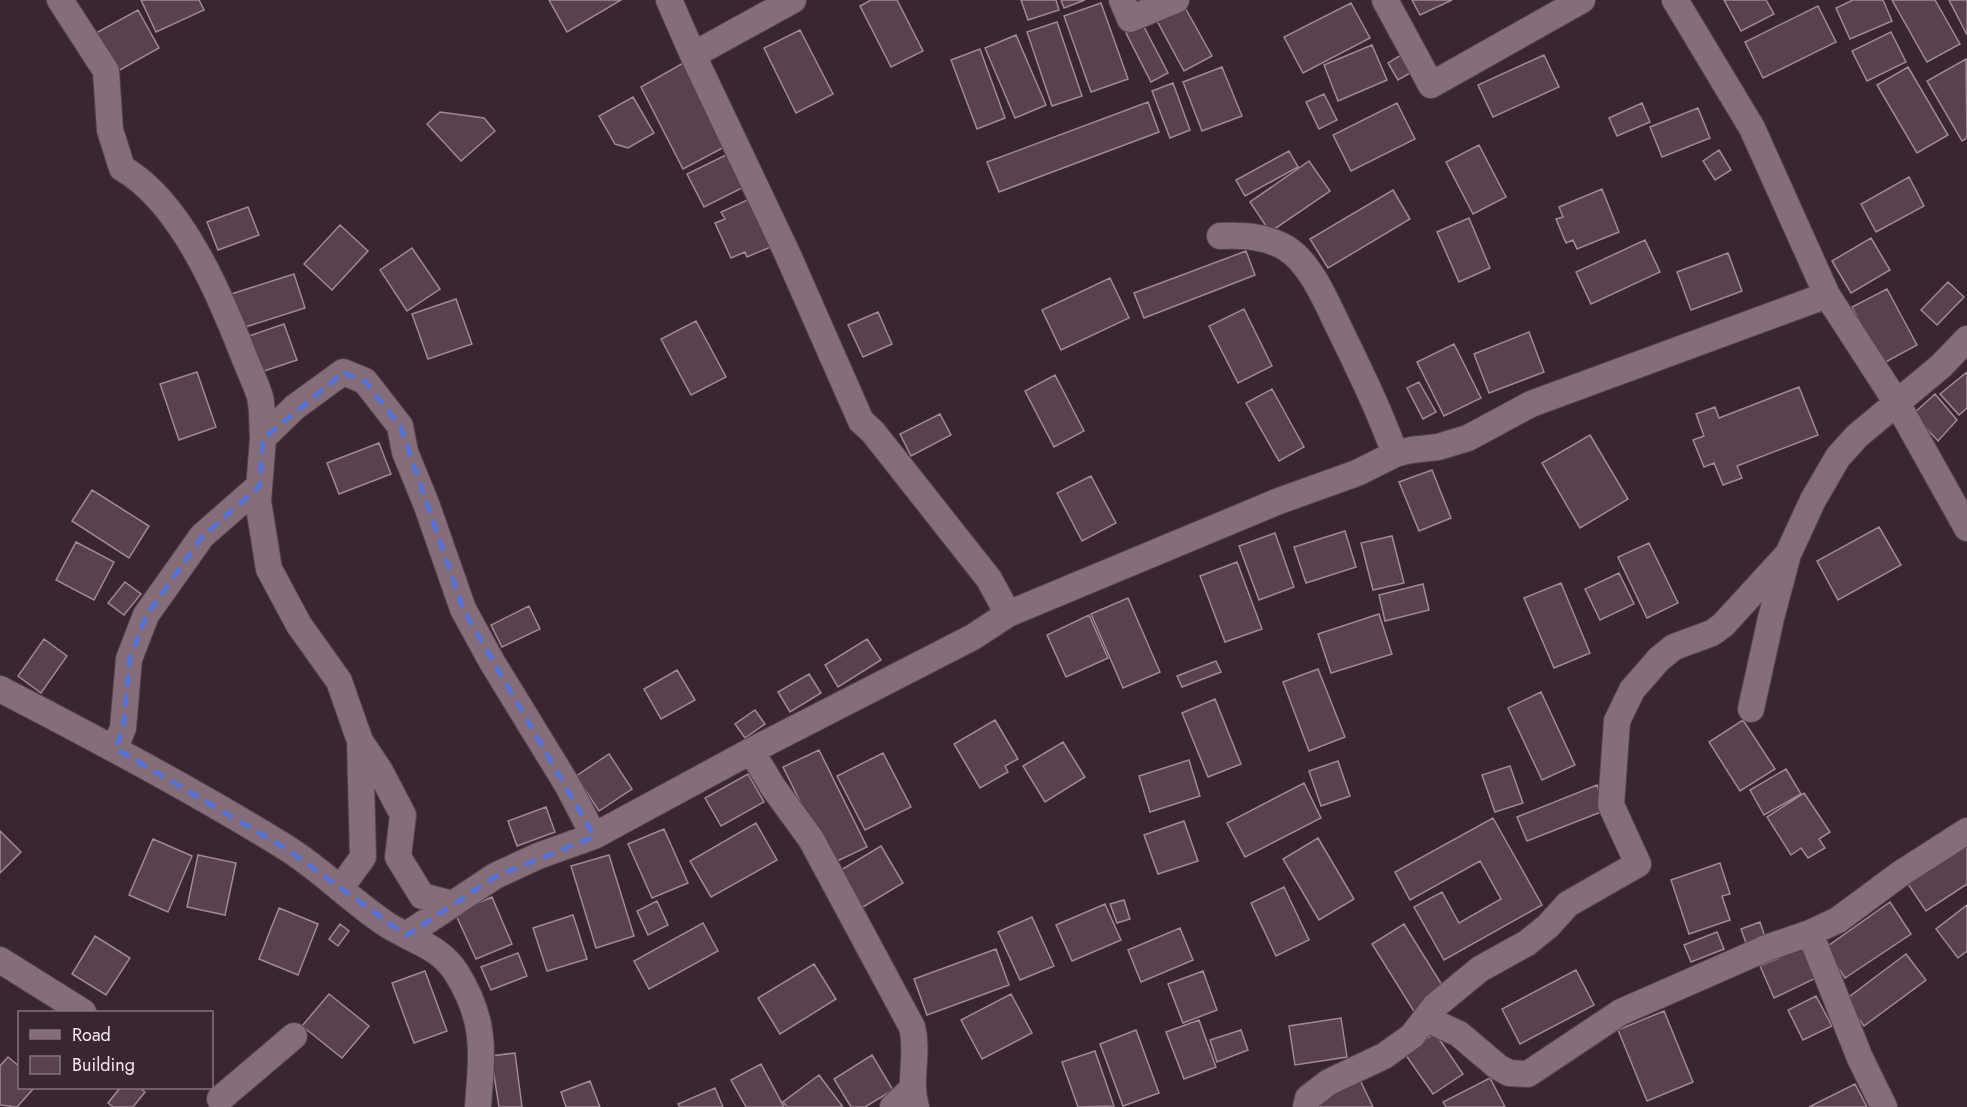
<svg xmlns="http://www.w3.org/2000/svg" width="1967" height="1107" viewBox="0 0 1967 1107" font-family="Jost,sans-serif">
  <rect width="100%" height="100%" fill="#3a2631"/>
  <path fill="#59424e" stroke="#a18895" stroke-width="1.5" d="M141 0H199L204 10 156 32Z
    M549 0H621L567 32Z
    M871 0H897L923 51 891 67 860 6Z
    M1021 0H1056L1059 10 1028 20Z
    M1061 0H1085L1064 8Z
    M1412 0H1452L1420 15Z
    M1724 0H1766L1774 14 1741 31Z
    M1853 0H1883L1892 21 1850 39 1836 8Z
    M1892 0H1935L1960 44 1927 62Z
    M1949 0H1967V35Z
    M1101 3 1128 79 1091 92 1064 16Z
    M1351 3 1370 38 1303 73 1284 37Z
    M1183 4 1212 56 1184 71 1156 19Z
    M1818 6 1836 42 1763 78 1745 42Z
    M138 10 159 48 118 71 96 33Z
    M1057 22 1082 96 1052 106 1027 32Z
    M1143 25 1168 73 1151 82 1126 33Z
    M800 30 833 94 796 113 764 48Z
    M1891 32 1906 62 1867 81 1852 51Z
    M1016 35 1046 105 1015 118 985 48Z
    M1372 45 1387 80 1338 101 1324 65Z
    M980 49 1005 118 977 129 951 60Z
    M1401 55 1412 72 1398 80 1388 63Z
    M1544 55 1559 87 1493 117 1478 85Z
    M1966 59 1967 138 1962 141 1927 81Z
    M685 62 732 143 683 169 641 87Z
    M1222 67 1242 116 1202 131 1183 82Z
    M1908 67 1948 135 1917 153 1877 85Z
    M1173 83 1190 130 1170 138 1152 91Z
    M1324 94 1337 120 1319 129 1306 102Z
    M633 97 654 133 628 148 615 144 599 116Z
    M1148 102 1159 132 999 192 987 162Z
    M1397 103 1415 139 1351 171 1333 135Z
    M1642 103 1650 122 1617 136 1609 118Z
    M1698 108 1710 138 1662 157 1650 127Z
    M440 112 484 118 495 131 461 161 427 124Z
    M1479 145 1506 197 1473 214 1446 162Z
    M1719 150 1731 170 1715 180 1703 161Z
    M1289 151 1298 167 1245 196 1236 180Z
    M730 153 746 186 704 207 687 174Z
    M1309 161 1330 191 1270 232 1250 202Z
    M1909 177 1924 206 1876 232 1861 204Z
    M1602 189 1619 232 1577 249 1573 240 1566 243 1556 219 1563 217 1559 207Z
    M1393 190 1410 219 1328 268 1310 239Z
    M754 197 775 245 747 257 745 252 731 258 715 223 725 219 721 212Z
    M248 207 259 235 218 250 207 222Z
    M1469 218 1490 268 1459 282 1437 232Z
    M340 225 368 251 332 290 304 264Z
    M1871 238 1890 270 1851 293 1832 261Z
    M1645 240 1660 272 1591 304 1576 272Z
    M412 248 440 289 407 311 380 270Z
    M1246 251 1255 275 1144 318 1134 293Z
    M1728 253 1742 291 1691 310 1677 272Z
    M294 274 305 308 239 329 228 295Z
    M1110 278 1129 318 1061 350 1042 310Z
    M1948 282 1964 297 1937 325 1921 310Z
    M1887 289 1917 345 1882 364 1852 307Z
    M456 299 472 344 428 359 412 314Z
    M1244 309 1272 366 1238 383 1209 326Z
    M878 312 892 344 863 357 848 325Z
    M696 321 726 377 691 395 661 339Z
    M284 324 297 360 261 372 249 336Z
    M1529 332 1544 372 1489 393 1474 354Z
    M1454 344 1481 398 1444 416 1417 362Z
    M197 372 216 427 179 440 160 384Z
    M1967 372V408L1959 415 1940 394Z
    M1055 375 1084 431 1054 447 1025 391Z
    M1419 382 1436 412 1423 419 1407 388Z
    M1799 387 1818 435 1737 466 1742 478 1723 485 1714 463 1704 467 1693 440 1704 436 1696 414 1715 407 1719 418Z
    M1272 389 1304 447 1279 461 1246 403Z
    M1935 394 1957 420 1938 441 1913 414Z
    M940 414 951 435 911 456 900 434Z
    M1590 435 1628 499 1580 528 1542 463Z
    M379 443 391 474 339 494 327 463Z
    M1432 470 1451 518 1419 531 1399 482Z
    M1091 476 1116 523 1082 541 1057 493Z
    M92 490 149 526 129 558 72 521Z
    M1879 527 1901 565 1838 600 1817 561Z
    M1345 531 1356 567 1306 583 1294 547Z
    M1275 533 1294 587 1259 600 1239 546Z
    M1392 536 1404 583 1373 590 1361 543Z
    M76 542 114 562 94 600 56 580Z
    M1649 543 1678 603 1647 618 1618 557Z
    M1237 562 1262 629 1225 642 1200 576Z
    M1619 573 1634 604 1600 620 1585 589Z
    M125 582 141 594 124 615 108 603Z
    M1561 583 1590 653 1554 668 1524 598Z
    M1423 584 1429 610 1385 621 1379 595Z
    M1128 598 1160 672 1123 688 1091 614Z
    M529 606 540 629 502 647 491 625Z
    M1379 614 1392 654 1331 673 1318 634Z
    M1089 615 1108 658 1066 677 1047 635Z
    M44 639 67 656 41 693 18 676Z
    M867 639 881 660 838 687 825 665Z
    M1216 661 1221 672 1182 687 1177 676Z
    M1318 669 1345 737 1309 751 1283 682Z
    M677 670 695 700 661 719 644 689Z
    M809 674 821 693 790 712 778 692Z
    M1541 692 1575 765 1542 780 1508 708Z
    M1215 699 1241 764 1208 777 1182 713Z
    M755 710 765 724 745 738 735 724Z
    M995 720 1018 759 1005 766 1008 772 980 788 954 744Z
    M1743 720 1775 769 1740 791 1709 742Z
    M1063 742 1085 777 1045 802 1023 766Z
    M819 750 867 847 831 864 783 767Z
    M883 753 911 807 865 830 837 776Z
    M609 754 632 789 599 811 576 776Z
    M1189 760 1200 796 1150 812 1139 776Z
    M1338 761 1350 796 1321 806 1309 771Z
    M1510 766 1523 803 1495 812 1482 775Z
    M1786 769 1801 794 1764 815 1750 790Z
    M748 774 764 802 721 826 705 798Z
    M1304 783 1321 818 1245 857 1227 823Z
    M1597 785 1606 810 1527 841 1517 817Z
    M1804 793 1830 832 1819 839 1825 848 1808 858 1801 848 1791 855 1767 817Z
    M546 807 555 832 517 846 508 821Z
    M1493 818 1542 905 1444 960 1414 907 1442 892 1459 923 1501 899 1480 861 1410 900 1395 872Z
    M1184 821 1198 861 1158 874 1144 835Z
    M756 823 777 860 711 897 690 861Z
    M664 829 688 883 652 898 628 844Z
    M0 831 21 852 0 873Z
    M1318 838 1354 899 1319 920 1283 859Z
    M153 839 192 856 168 912 129 895Z
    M1967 845V884L1926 911 1908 884Z
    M881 846 903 883 858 910 836 873Z
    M198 855 236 863 225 915 187 907Z
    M609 855 634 936 596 948 571 866Z
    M1720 863 1730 894 1722 896 1730 920 1689 934 1671 880Z
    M1284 887 1309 940 1276 956 1251 903Z
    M492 897 512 944 476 959 455 913Z
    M1124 900 1130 919 1117 923 1110 904Z
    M657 901 668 925 648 935 637 911Z
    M1890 902 1911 934 1845 978 1825 948Z
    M1105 904 1121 940 1072 961 1056 925Z
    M1967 905V951L1958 958 1936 929Z
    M279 908 318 924 298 975 259 959Z
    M573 915 587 959 547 971 533 928Z
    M1032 917 1054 966 1020 980 998 932Z
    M1760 922 1765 937 1746 943 1741 929Z
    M703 923 718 951 649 989 634 961Z
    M340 924 349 931 338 946 329 939Z
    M1404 924 1447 993 1415 1013 1372 944Z
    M1180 928 1193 960 1141 982 1128 950Z
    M1717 932 1724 949 1691 962 1684 945Z
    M95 936 130 958 106 995 72 974Z
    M1802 948 1816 978 1774 998 1760 966Z
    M996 949 1009 985 927 1015 914 979Z
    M518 953 527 976 491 990 481 967Z
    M1906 954 1926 980 1864 1026 1845 1000Z
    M814 964 836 999 780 1034 758 998Z
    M1576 970 1594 1005 1520 1044 1502 1009Z
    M425 971 447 1031 414 1043 392 983Z
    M1203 971 1217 1010 1183 1023 1168 984Z
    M329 994 369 1026 342 1058 302 1026Z
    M1011 994 1032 1033 982 1059 961 1020Z
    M1816 996 1832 1026 1803 1040 1788 1010Z
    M1664 1011 1693 1082 1647 1101 1618 1030Z
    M1341 1018 1347 1057 1295 1065 1289 1026Z
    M1199 1020 1216 1067 1184 1079 1166 1032Z
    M1136 1030 1159 1093 1123 1106 1100 1044Z
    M1241 1030 1248 1050 1217 1062 1210 1040Z
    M1435 1033 1463 1074 1433 1094 1405 1054Z
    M1095 1051 1114 1106 1078 1107 1062 1062Z
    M515 1053 522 1107H499L491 1056Z
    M872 1055 893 1090 865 1107H851L834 1079Z
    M8 1057 20 1067V1088H34L17 1107 0 1105V1066Z
    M761 1064 784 1107H746L731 1080Z
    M819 1075 843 1107H787L783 1102Z
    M1490 1078 1505 1107H1446L1443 1102Z
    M1360 1080 1373 1107H1313L1311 1103Z
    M590 1081 600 1107H566L561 1092Z
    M1855 1084 1867 1107H1809Z
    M120 1088H140L145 1092 133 1107H113L108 1103Z
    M715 1088 723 1107H680L678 1104Z"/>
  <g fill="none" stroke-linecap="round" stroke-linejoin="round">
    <g stroke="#54424c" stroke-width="28">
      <path id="street" d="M60 0 106 71 110 130 122 168C181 202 219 293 243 354 248 368 256 383 260 397 263 410 262 425 263 438
        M669 0 693 55 787 253 861 421 873 432 989 579 1008 614
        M1122 0 1130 19 1176 0
        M1385 0 1431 85 1582 0
        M1675 0 1752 128 1827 295 1897 403 1967 528
        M693 55 793 0
        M1220 236C1243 235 1266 236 1286 248 1312 264 1328 306 1341 332 1361 373 1380 412 1395 454
        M0 689C97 739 193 790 285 847 321 869 351 901 386 924 412 941 438 945 456 972 487 1022 482 1051 478 1107
        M1751 709 1771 618 1788 554 1813 500 1838 457 1857 436 1941 366 1967 339
        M115 748 123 728 129 659 146 615 202 536 259 486
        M751 751 773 787 811 839 912 1027C919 1053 908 1081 916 1107
        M340 889 363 857 360 741
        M453 904 422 896 398 857 403 815 380 771 360 741 339 681 299 625 269 569 258 501 263 438 295 407 343 372 365 381 400 426 405 452 427 506 463 609 492 662 568 786 594 836
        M1810 933 1860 1058 1884 1107
        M406 935 495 876 538 856 594 836 751 751 973 637 1008 614 1279 501 1357 473 1395 454 1411 450 1438 447 1468 438 1531 404 1827 295
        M0 960 83 1012
        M1427 1019 1459 1034 1498 1067 1509 1073 1528 1074 1621 1012 1769 947 1810 933 1838 920 1900 874 1967 831
        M220 1099 294 1036
        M893 1107 913 1088
        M1306 1107 1308 1098 1329 1082 1384 1056 1412 1036 1435 1006 1480 969 1527 943 1548 926 1568 904 1638 864 1611 805 1617 721 1632 690 1659 659 1674 647 1712 633 1723 625 1788 554"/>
    </g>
    <use href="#street" stroke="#856d7a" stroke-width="26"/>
  </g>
  <path fill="none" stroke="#5374de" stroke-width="4.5" stroke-dasharray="12 8" stroke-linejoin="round" d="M343 372 365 381 400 426 463 609 594 836 495 876 406 935 287 849 115 748 123 728 129 659 146 615 202 536 259 486 263 438Z"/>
  <rect x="18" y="1011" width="195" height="78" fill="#3a2631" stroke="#85737d" stroke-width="1.5"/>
  <rect x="30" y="1030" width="30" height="9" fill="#856d7a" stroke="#85737d" stroke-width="1.5"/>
  <text x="72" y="1041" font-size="18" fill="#f5e7ee">Road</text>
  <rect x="30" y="1056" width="30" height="18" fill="#59424e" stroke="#85737d" stroke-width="1.5"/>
  <text x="72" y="1071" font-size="18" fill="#f5e7ee">Building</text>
</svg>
